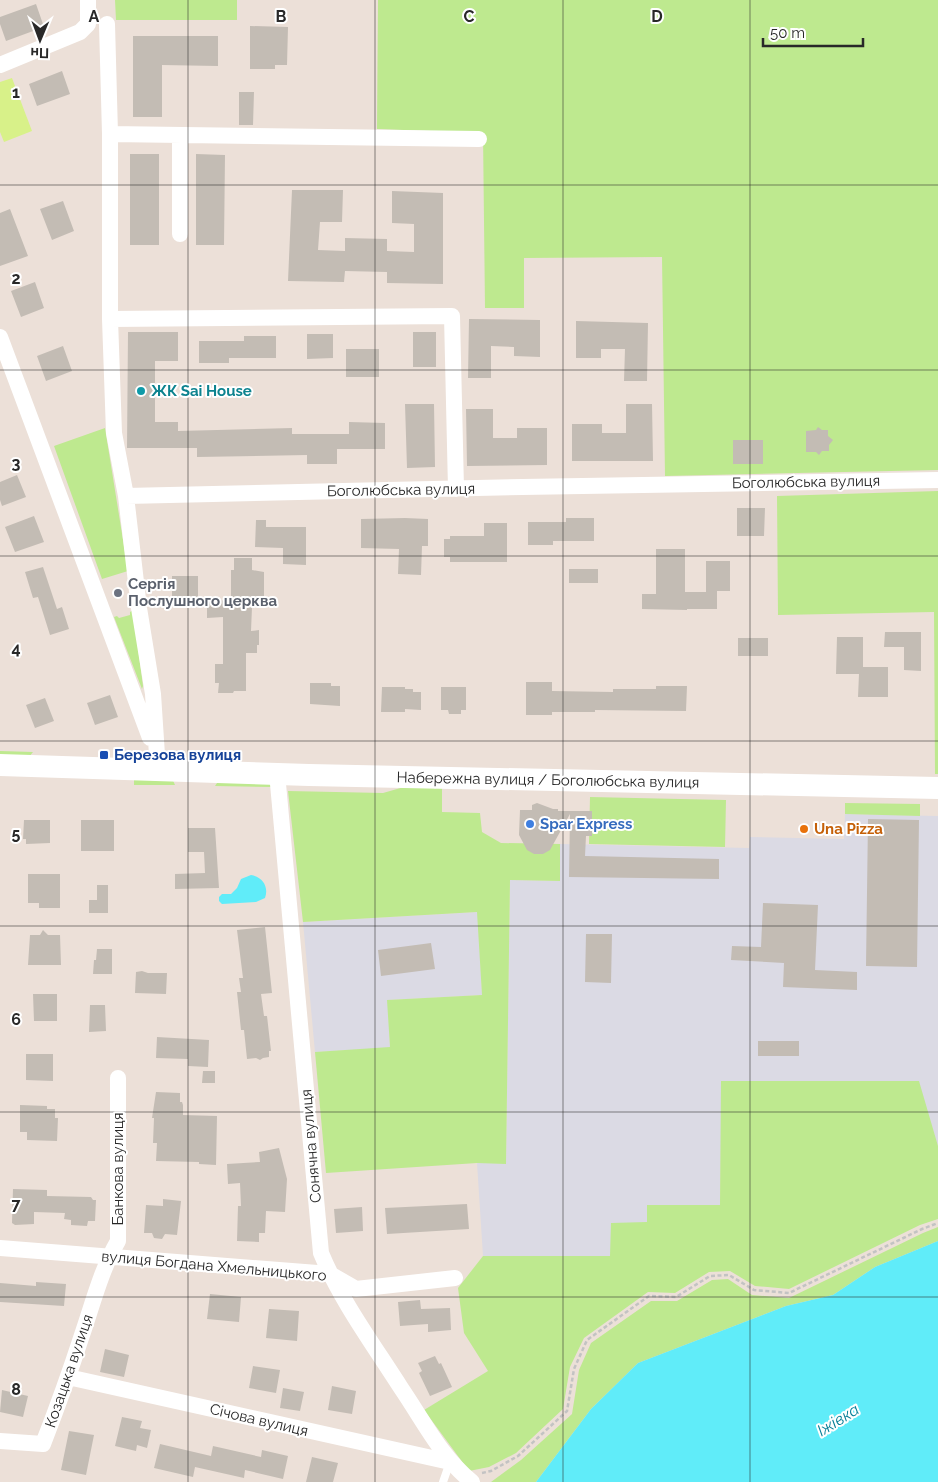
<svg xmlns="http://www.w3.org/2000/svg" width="938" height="1482" viewBox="0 0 938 1482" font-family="Raleway,sans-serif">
  <rect width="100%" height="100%" fill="#ece0d8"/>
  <path fill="#dbdae4" d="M845 814 938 816V1146L918 1082 722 1081 720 1205H647V1223H611V1256H483L477 1163H506L510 880 560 881V844L749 848 750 837 844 839Z
    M478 912 482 995 388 1000 390 1048 315 1052 303 922Z"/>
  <path fill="#bee98f" d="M115 0H237V20H116Z
    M378 0H938V470L665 476 662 257 524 258V308H485L483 133 377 129Z
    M105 428 128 571 102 579 54 446Z
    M938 491V774H935L934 612 778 615 777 496Z
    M133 610 143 686 142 689 114 617 117 616 119 618 130 615V612Z
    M0 751 33 752 29 757 0 756Z
    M134 775 171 776 175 785H134Z
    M219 780H265L273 787 215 786Z
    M404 787H442V812L480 813 482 832 501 843 560 844V881L510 880 506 1164 477 1163 326 1173 315 1052 390 1047 387 1000 482 995 477 912 303 922 288 791 383 793Z
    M590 797 726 800 725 847 589 844Z
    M845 803 920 804V816L845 814Z
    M721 1081H919L938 1146V1219L920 1225 789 1289 755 1286 730 1271 709 1272 675 1293 648 1292 584 1338 570 1367 563 1409 516 1453 489 1467 469 1471 424 1410 488 1371 464 1333 458 1288 483 1256H610L611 1223 647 1222V1205H720Z
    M938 1227V1241L875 1267 833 1295 786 1306 638 1363 591 1409 536 1482H491L521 1460 572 1414 579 1370 591 1343 651 1301H677L712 1280 728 1279 752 1295 789 1298 923 1233Z"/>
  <path fill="#d8f189" d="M12 78 32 131 4 142 0 132V82Z"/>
  <path fill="#60ecf9" d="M251 875C263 877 269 887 265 898L256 902 222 904 219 901V897L222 894H231L237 888 241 879Z
    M938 1241V1482H536L591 1409 638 1363 786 1306 833 1295 875 1267Z"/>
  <path fill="#c3bcb4" d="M36 4 44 27 6 41 0 24V17Z
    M250 26 288 27 287 65H275V69H250Z
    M133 36H218V66L162 65V117H133Z
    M62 71 70 94 37 106 29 84Z
    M239 92H254L253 125H239Z
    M130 154H159V245H130Z
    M196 154 225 155 224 245H196Z
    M292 190H343L342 222H320L318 250 345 251V238L387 239V251L414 252V224L392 223V191L443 193V284L387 283V272L345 271 344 282 288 281Z
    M63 201 74 231 52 240 40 209Z
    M10 209 28 256 0 266V213Z
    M35 282 44 308 21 317 11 291Z
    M469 319 540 320V357L514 356V347L491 346V378H468Z
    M576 321 648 323 647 381H624L625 349H601V358H576Z
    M128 332H178V361H155V422H178V431L292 428V434H349V422L385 423V449H337V464H307V455L197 457V448H127Z
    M413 332H436V367H413Z
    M307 334H333V358L307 359Z
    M244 336H276V358H229V363H199V341H244Z
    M63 346 72 371 46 381 37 356Z
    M346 349H379V377H346Z
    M405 404H434L435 467 407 468Z
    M626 404H652L653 461H572V424H602V433H626Z
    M466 409H493V438H517V428H547V465L467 466Z
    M818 427 822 430H828V436L833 440 829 445V451H822L819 455 816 452H806V431L816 430Z
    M733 440H763V464H733Z
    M17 475 26 497 2 506 0 500V482Z
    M737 508H765L764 536H737Z
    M34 516 44 542 15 552 5 527Z
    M405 518 428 519V546H422L421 575 398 574 399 549 361 548V519Z
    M566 518H594V541H553V545H528V522H566Z
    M256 520H266V527H306V565L283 564V548L255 547Z
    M484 523H507V562H450V557H444V539H450V536H484Z
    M656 549H685V592H706V561H730V591H717V609H687V610L642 609V594H656Z
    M234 558H252V570L264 572V607H252L251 631 259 630V645H257V653H246V691H234L233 693H218L219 683H215V664H223V617L207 618V601L231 600V570H234Z
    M43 567 57 609 62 607 69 629 50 635 38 597 33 598 25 572Z
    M569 569H598V583H569Z
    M172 576H198V604H172Z
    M885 632H921V671L904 670V647H884Z
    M837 637H863V667H888V697H858L859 674H836Z
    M738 638H768V656H738Z
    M526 682H552V691L613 692V689H656V686H687L686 711 595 710V712H552V715H526Z
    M310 683H331V686H340V706L310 704Z
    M382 687H405V689H413V692H421V710L405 709V712H381Z
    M441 687H466V710H461V714H449L448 710H441Z
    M110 695 118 717 95 725 87 703Z
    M45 698 54 721 35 728 26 705Z
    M537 803 553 809H558V811H592V836H586L585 856 719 859V879L569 877 570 814 550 850 543 854H534L527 850 519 835 520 810H532V805Z
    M868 819 919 820 917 967 866 966Z
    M24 820H50V843L26 844V839H23Z
    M81 820H114V851H81Z
    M188 828H215L219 888 175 889V874L205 873 204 852H188Z
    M28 874H60V908H39V903H28Z
    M97 885H108V913H89V900H97Z
    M763 903 818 905 815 970 857 972V990L783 987 784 963 731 960 732 946 761 947Z
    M265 927 272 993 261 994 264 1016H267L271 1051H269V1057L263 1058 260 1060 256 1058 247 1059 244 1030H241L237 992H241L239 978H243L237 930Z
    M43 930 48 935H60L61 965H28L30 935H40Z
    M586 934H612L611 983 585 982Z
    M431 943 435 969 381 976 378 950Z
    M97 949H112V974H93L94 960H96Z
    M142 971 148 973H167L166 994 135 993 136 972Z
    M33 994H57V1021H34Z
    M90 1005H105L106 1031 89 1032Z
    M157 1037 209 1040 208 1067 188 1066V1059L156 1058Z
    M758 1041H799V1056H758Z
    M26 1054H53V1081L26 1080Z
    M203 1071H215V1083H202Z
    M156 1092 180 1093V1102H182L183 1105V1115L217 1116 216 1165 199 1164V1162L156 1161 157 1143H153L154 1118H152Z
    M20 1105 47 1106V1109H55V1118H58L57 1141 27 1140V1132H20Z
    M279 1148 287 1179 285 1212 266 1211 265 1233H259V1242L237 1241 238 1206H241L240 1183 228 1184 227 1164 260 1162 259 1152Z
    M13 1189 47 1190V1196L91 1197 93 1200H96L95 1221H88L87 1226 71 1225V1220L64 1219 65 1213 34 1212V1224L15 1225 12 1223Z
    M163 1199 181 1201 177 1235 165 1234 162 1239 154 1238 152 1233H144L146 1205 163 1206Z
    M467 1204 469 1229 387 1234 385 1208Z
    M362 1207 363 1231 336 1233 334 1209Z
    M36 1282 66 1284 64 1306 0 1302V1283L36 1286Z
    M210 1294 241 1297 239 1322 207 1319Z
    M420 1300 421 1309 450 1308 451 1330 428 1332V1324L400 1326 398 1302Z
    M269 1309 299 1311 297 1341 266 1338Z
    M105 1349 129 1355 124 1377 100 1372Z
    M435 1356 439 1364 441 1363 452 1387 430 1396 419 1373 422 1371 418 1363Z
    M253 1366 280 1370 276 1393 249 1388Z
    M332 1386 356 1391 352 1414 328 1410Z
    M283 1388 304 1392 300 1411 280 1408Z
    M2 1390 28 1396 23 1417 0 1412Z
    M122 1417 142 1421 140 1428 151 1430 147 1448 137 1445 136 1451 115 1446Z
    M69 1431 94 1435 86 1475 61 1470Z
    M160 1444 211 1456 213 1446 261 1457 262 1450 288 1456 283 1479 245 1470 244 1478 195 1467 193 1477 154 1468Z
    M312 1457 338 1463 333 1482H306Z"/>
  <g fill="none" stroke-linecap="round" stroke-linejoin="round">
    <path stroke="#c3c3c3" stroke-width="2.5" stroke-dasharray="4 2.5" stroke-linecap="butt" d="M482 1473 491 1471 518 1456 567 1411 574 1369 587 1340 649 1296 676 1297 710 1276 729 1275 754 1290 789 1293 922 1229 938 1223"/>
    <path stroke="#fff" stroke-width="8" d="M443 1482 450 1462"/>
    <path stroke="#fff" stroke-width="16" d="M107 24 110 134V319L114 433 126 496
      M0 65 80 32 88 24V0
      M110 134 479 139
      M180 234V135
      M110 319 452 316 456 489
      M0 337 150 738
      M157 755 153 694 139 608 126 496 522 487 938 480
      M277 773 321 1253C341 1301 373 1344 401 1388 423 1420 441 1457 472 1482
      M0 1248 330 1274 356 1289 455 1278
      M68 1377 450 1462
      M0 1441 43 1444C57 1408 70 1372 82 1335 93 1303 101 1270 118 1241V1078"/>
    <path stroke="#fff" stroke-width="22" d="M0 765 309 775 938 788"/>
  </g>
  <path fill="none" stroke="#282828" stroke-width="1" stroke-opacity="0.55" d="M188 0V1482M375 0V1482M563 0V1482M750 0V1482M0 185H938M0 370H938M0 556H938M0 741H938M0 926H938M0 1112H938M0 1297H938"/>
  <circle fill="#0f9aa8" stroke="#fff" stroke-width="2" cx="141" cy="391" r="5"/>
  <circle fill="#6b7280" stroke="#fff" stroke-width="2" cx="118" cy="593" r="5"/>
  <rect fill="#1a4fb4" stroke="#fff" stroke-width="2" x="99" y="750" width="10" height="10" rx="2.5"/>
  <circle fill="#3f7fe0" stroke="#fff" stroke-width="2" cx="530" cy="824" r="5"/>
  <circle fill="#e8710a" stroke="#fff" stroke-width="2" cx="804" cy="829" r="5"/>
  <g text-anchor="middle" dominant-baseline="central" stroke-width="4" stroke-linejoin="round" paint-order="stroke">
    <g font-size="15" font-weight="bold" fill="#0d838f" stroke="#fff" text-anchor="start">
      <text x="151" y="391">ЖК Sai House</text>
    </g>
    <g font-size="15" fill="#282828" stroke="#fff">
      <text transform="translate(806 482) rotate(-1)">Боголюбська вулиця</text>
      <text transform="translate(401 490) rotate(-1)">Боголюбська вулиця</text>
      <text transform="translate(548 780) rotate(1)">Набережна вулиця / Боголюбська вулиця</text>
      <text transform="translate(311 1146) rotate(-95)">Сонячна вулиця</text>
      <text transform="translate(118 1169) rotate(-90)">Банкова вулиця</text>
      <text transform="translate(214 1266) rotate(5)">вулиця Богдана Хмельницького</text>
      <text transform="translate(69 1371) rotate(-71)">Козацька вулиця</text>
      <text transform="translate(259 1420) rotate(13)">Січова вулиця</text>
    </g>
    <g font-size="15" font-weight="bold" fill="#5b616d" stroke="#fff" text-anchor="start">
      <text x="128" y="584">Сергія<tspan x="128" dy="17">Послушного церква</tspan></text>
    </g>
    <g font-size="15" font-weight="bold" fill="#164399" stroke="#fff" text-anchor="start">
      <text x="114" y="755">Березова вулиця</text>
    </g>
    <g font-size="15" font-weight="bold" fill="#366cbe" stroke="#fff" text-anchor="start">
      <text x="540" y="824">Spar Express</text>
    </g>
    <g font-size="15" font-weight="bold" fill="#c56008" stroke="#fff" text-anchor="start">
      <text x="814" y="829">Una Pizza</text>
    </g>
    <g font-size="16" font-style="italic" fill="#037d95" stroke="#fff">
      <text transform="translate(838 1420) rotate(-32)">Іжівка</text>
    </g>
  </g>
  <g font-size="16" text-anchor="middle" font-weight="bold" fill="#282828" stroke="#fff" stroke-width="4" stroke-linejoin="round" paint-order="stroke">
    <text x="94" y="22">A</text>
    <text x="281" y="22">B</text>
    <text x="469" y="22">C</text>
    <text x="657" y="22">D</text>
    <text x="16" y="98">1</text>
    <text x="16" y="284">2</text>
    <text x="16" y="469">3</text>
    <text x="16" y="654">4</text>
    <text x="16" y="839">5</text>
    <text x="16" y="1025">6</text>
    <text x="16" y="1210">7</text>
    <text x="16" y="1395">8</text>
  </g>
  <g transform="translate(40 40) rotate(181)" stroke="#ffffff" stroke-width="4" paint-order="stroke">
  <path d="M0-4L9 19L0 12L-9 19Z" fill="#282828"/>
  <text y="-8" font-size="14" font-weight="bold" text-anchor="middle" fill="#282828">Пн</text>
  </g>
  <path d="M763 38v8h100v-8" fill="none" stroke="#282828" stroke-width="2.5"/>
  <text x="770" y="38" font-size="15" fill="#282828" stroke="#ffffff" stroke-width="4" paint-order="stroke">50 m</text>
</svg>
